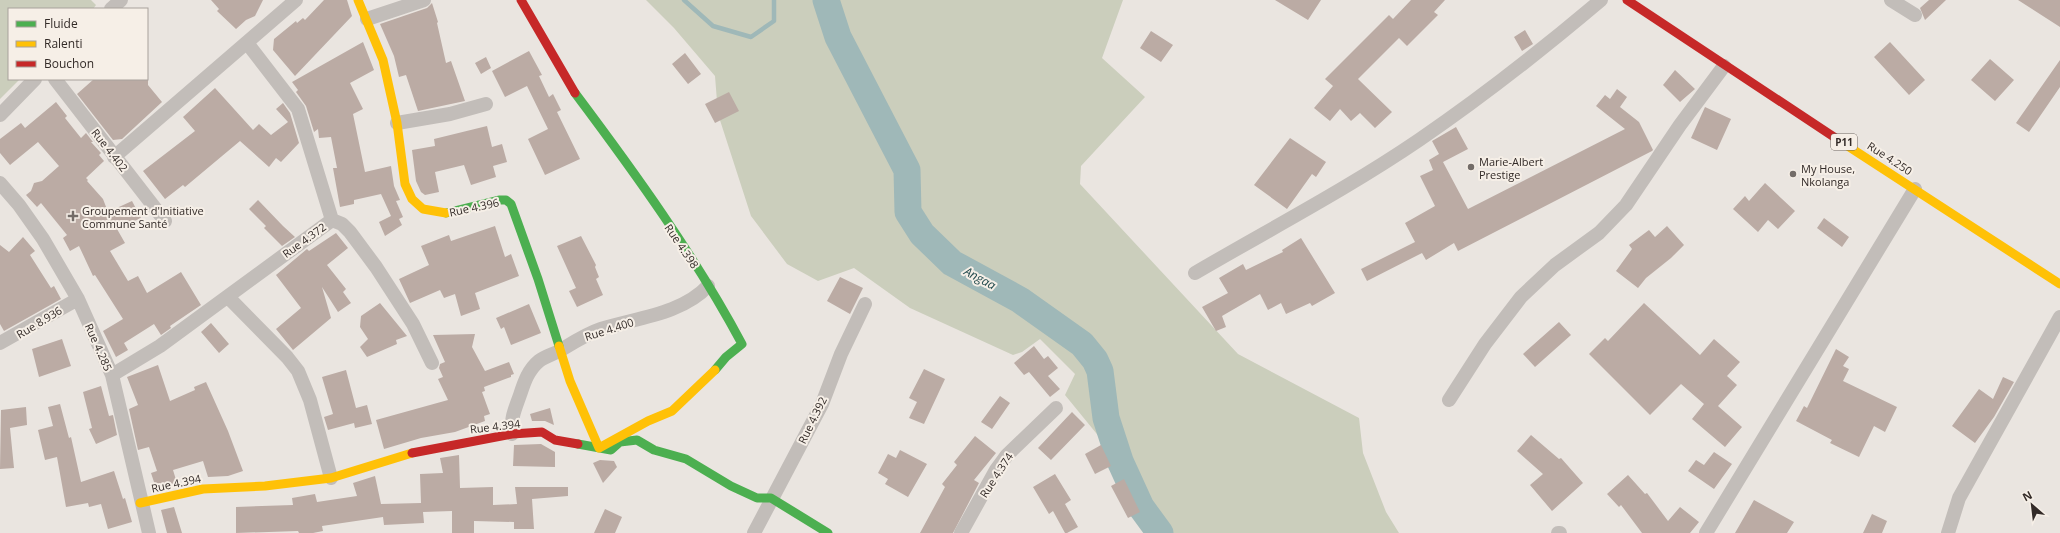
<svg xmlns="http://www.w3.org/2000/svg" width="2060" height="533" viewBox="0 0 2060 533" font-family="'Open Sans',sans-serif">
  <rect width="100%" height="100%" fill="#eae5e0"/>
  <path fill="#cbcebc" d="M0 0H91L96 5 93 9H9V79H20L0 99Z
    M646 0H1123L1102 58 1145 97 1081 166 1080 184 1238 354 1359 418 1363 453 1386 512 1399 533H1144L1134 511 1114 455 1065 395 1075 374 1040 339 1022 352 1013 355 910 308 854 268 818 281 787 264 751 216 718 114 715 76 674 28Z"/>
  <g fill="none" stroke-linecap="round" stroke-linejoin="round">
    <path stroke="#9fb8b8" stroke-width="4.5" d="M684 0 713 26 751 37 774 21V0"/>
    <path stroke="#9fb8b8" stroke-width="27" d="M826 0 838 37 907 170 908 212 922 234 952 263 1020 300 1082 344 1095 360 1100 371 1106 418 1120 461 1141 507 1160 533"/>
  </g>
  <path fill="#bbaba4" d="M211 0H263L255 16 246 20 236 29 217 11 219 9Z
    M324 0H347L352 16 295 76 273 50 274 39 296 21 297 23 303 18 305 20Z
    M1275 0H1321L1308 20Z
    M1411 0H1445L1434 12 1438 15 1407 46 1399 38 1358 79 1392 112 1375 128 1360 113 1351 121 1340 109 1330 121 1314 108 1333 86 1325 79 1389 15 1393 19Z
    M1929 0H1946L1925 20 1920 8Z
    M2018 0H2060V27Z
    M432 3 438 22 437 23 446 63 451 61 465 101 418 111 406 75 399 77 394 56 380 24 427 8Z
    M1525 30 1533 44 1522 51 1514 37Z
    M1151 31 1173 45 1161 62 1140 48Z
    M363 42 374 70 350 83 363 109 353 114 365 172 391 166 394 186 400 200 396 201 403 217 399 219 402 225 385 236 379 222 391 216 381 194 354 200V204L340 207 333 168H337L331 137 319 138 318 129 314 132 306 106 296 92 298 90 292 82Z
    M1890 42 1925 80 1909 95 1874 57Z
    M529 51 542 75 539 76 549 97 553 94 561 110 557 112 580 159 545 175 528 139 548 129 527 86 505 97 492 71Z
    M685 53 701 74 688 84 672 64Z
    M486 57 491 68 481 74 475 63Z
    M1990 59 2014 80 1995 101 1971 80Z
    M2060 60V87L2029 132 2016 123Z
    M1675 70 1695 89 1680 102 1663 85Z
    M94 79H148V85L162 102 122 139 113 140 77 94Z
    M215 88 253 130 259 124 271 135 288 122 276 109 283 103 290 113 299 143 281 162 276 158 269 167 240 141 185 187 183 185 165 199 143 171 195 131 183 117Z
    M1617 89 1627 97 1620 107 1639 122 1653 150 1652 151 1458 251 1454 243 1426 260 1422 253 1367 281 1361 269 1415 242 1405 223 1435 206 1420 176 1433 170 1429 160 1439 154 1432 141 1456 127 1468 149 1443 162 1468 209 1625 129 1596 106 1605 95 1610 99Z
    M729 92 739 111 715 123 705 104Z
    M56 102 67 116 65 118 81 138 86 133 93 142H91L101 153 99 155 104 161 86 178 88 180 87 181 103 199 108 212 132 201 141 218 117 229 125 243 110 251 128 281 138 276 147 293 181 272 201 305 170 326 171 328 161 335 154 324 124 343 128 350 116 357 103 331 123 319 95 275 93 276 79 246 70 251 63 238 67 235 41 203 37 207 26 195 31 191 34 183 42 181 59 166 38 142 10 165 0 153V139L21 123 25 128Z
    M1705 107 1731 119 1717 150 1691 138Z
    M487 126 492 147 502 144 507 162 493 166 496 177 471 185 464 165 435 172 439 192 425 195 421 192 416 181 412 150 435 146 434 139Z
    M1290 138 1326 162 1316 177 1312 174 1287 209 1254 185Z
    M1765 183 1795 211 1778 229 1768 220 1758 232 1733 209 1745 196 1749 201Z
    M258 200 283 226 295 237 282 246 264 228 266 226 249 209Z
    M1824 218 1849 237 1842 247 1817 228Z
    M495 226 505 257 511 254 519 276 475 293 480 309 461 316 455 294 444 298 440 290 410 303 399 279 429 265 421 246 449 235 451 241Z
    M1667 226 1684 245 1671 258 1646 278 1638 288 1616 271 1632 249 1629 245 1649 230 1655 237Z
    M336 233 348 248 327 265 346 289 343 292 351 303 338 312 322 287 331 318 293 350 276 329 301 308 276 275 307 249 309 251Z
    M581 236 596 265 595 267 599 277 596 279 603 295 577 307 569 291 576 288 557 246Z
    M23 237 35 251 30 255 51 288 54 286 61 299 4 331 0 324V245L9 252Z
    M1301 238 1335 293 1312 306 1310 303 1286 314 1281 303 1268 310 1260 294 1222 316 1226 327 1216 331 1202 307 1228 293 1219 278 1243 264 1246 270 1283 252 1282 250Z
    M840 277 863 288 850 314 827 301Z
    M380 303 407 336 396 340 397 344 367 357 360 347 368 339 360 327 361 316Z
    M1644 303 1700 355 1714 339 1740 362 1727 376 1737 385 1718 406 1742 427 1725 447 1692 419 1704 404 1681 384 1650 415 1589 354 1605 338 1608 341Z
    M529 304 541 333 511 345 504 327 501 329 496 318Z
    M1559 322 1571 335 1535 367 1523 354Z
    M211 323 229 344 219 353 201 332Z
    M475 334 472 347 485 371 509 362 514 374 511 375V377L484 387 485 391 482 392 490 414 484 416 485 421 455 432 421 438 384 449 376 420 448 400 438 379 443 377 439 368 440 364 445 362 433 335Z
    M62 339 71 366 39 377 32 349Z
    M1034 346 1044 359 1048 356 1058 368 1048 376 1060 389 1050 397 1029 372 1024 375 1014 363Z
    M1836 349 1849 357 1843 366 1849 369 1843 381 1897 407 1885 432 1874 426 1859 457 1830 443 1832 440 1796 421 1804 406 1807 408Z
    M158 365 170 401 195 390 194 387 206 382 228 431 243 471 228 476 208 477 203 461 173 470 177 483 156 488 151 473 157 471 149 447 138 450 129 409 138 405 127 377Z
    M924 369 945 379 924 424 909 418 917 402 909 398Z
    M346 370 356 408 367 405 372 424 355 428 354 423 328 430 324 417 333 414 322 377Z
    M2003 377 2014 382 1994 417 1975 443 1952 426 1979 389 1993 399Z
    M101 386 109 416 113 415 117 435 96 444 89 429 92 428 83 392Z
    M1000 396 1010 403 992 429 981 422Z
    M60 404 69 438 71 437 81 482 114 471 123 499 125 498 132 522 108 529 101 504 89 507 88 503 66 507 57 457 45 460 38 430 53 426 48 407Z
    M26 407 27 425 10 428 14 468 0 469 1 410Z
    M550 408 554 425 545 421H532L530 414Z
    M1072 412 1085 425 1051 460 1038 448Z
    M1531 435 1559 459 1561 458 1583 483 1552 511 1530 485 1543 474 1517 451Z
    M975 436 996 453 974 480 979 483 953 533H920L945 487 942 484 957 465 954 462Z
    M541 444 555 452V467L513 466 514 445Z
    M1101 445 1111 466 1095 474 1085 454Z
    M900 450 927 464 908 497 885 484 888 479 878 473 888 454 896 458Z
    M1714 452 1732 464 1714 489 1688 471 1696 460 1704 465Z
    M459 455 460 488 493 487V505L517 504 515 487H568V496L532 499 534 529H514V522L474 521V533H452V511L423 512 424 523 384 525 383 517 322 526 323 531 313 533H299L298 531 236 533V507L293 505 292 498 315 494 317 502 357 496 353 483 375 476 381 504 421 503 420 474 443 473 440 458Z
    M600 460 614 461 617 467 603 483 593 463Z
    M1055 474 1071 500 1065 504 1078 527 1067 533H1065L1053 511 1049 514 1033 487Z
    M1628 475 1645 494 1647 493 1668 521 1680 507 1699 522 1690 533H1642L1621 505 1619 507 1607 494Z
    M1124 479 1140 512 1128 518 1111 486Z
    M1754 500 1794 522 1787 533H1735Z
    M174 507 182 533H167L161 510Z
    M605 509 622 517 615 533H594Z
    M1872 514 1887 521 1882 533H1863Z"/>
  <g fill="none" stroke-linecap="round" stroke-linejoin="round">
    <path stroke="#c2bdb9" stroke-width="14" d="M1891 0 1915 15
      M111 9 121 0
      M367 19 424 0
      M55 79 165 221
      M0 115 35 79
      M397 123 450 114 486 104
      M114 157 296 0
      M0 183 19 205 43 239 78 299 112 375 149 533
      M332 220 342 224 350 232 376 267 413 324 432 363
      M1195 273C1270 229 1347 189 1419 140 1482 97 1543 49 1601 0
      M228 297 287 357 298 371 310 400 331 478
      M0 343 78 299
      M112 375 160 346 332 220 298 109 247 43
      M1449 400 1485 344 1521 297 1555 265 1599 233 1626 205 1680 125 1724 66
      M512 434C510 420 515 409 520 395 524 383 528 370 539 361 545 356 554 354 561 350 574 342 586 334 601 329 636 318 682 314 708 286
      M754 533 822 404 841 354 865 304
      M961 533 996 470 1007 455 1056 408
      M1558 533H1560
      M1706 533 1915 189
      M1948 533 1959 498 2060 317"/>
    <path stroke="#4caf50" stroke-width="9" d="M575 93C635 173 695 256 742 344L726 357 715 370
      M446 213 499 200H506L511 204 538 279 559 346
      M578 444 611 450 620 442 637 440 654 450 686 459 731 486 757 498H771L828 533"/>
    <path stroke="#ffc107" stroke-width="9" d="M358 0 383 60 397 123 405 184 412 199 423 209 446 213
      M1840 141 2060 284
      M559 346 570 381 599 448 648 421 672 411 715 370
      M140 503 203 489 265 486 331 478 412 453"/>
    <path stroke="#c62828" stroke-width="9" d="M521 0 575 93
      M1627 0 1840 141
      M412 453 512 434 542 432 555 440 578 444"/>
  </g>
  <g fill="#736c68" stroke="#f6efe7" stroke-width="1.5">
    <circle cx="1471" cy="167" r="4"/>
    <circle cx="1793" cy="174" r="4"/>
    <path d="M71 210h4v4h4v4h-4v4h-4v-4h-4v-4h4z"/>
  </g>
  <g text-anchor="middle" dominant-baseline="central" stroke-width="4" stroke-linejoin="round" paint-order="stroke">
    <rect fill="#f6efe7" stroke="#6e6661" stroke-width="1" x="1831" y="134" width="26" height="16" rx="3"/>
    <g font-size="10" font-weight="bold" fill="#332b28">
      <text x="1844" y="142">P11</text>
    </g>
    <g font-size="11" fill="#332b28" stroke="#f6efe7">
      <text transform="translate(110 150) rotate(52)">Rue 4.402</text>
      <text transform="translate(1890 158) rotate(33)">Rue 4.250</text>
      <text transform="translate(474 207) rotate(-12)">Rue 4.396</text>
      <text transform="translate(304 240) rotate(-36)">Rue 4.372</text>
      <text transform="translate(682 246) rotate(56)">Rue 4.398</text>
      <text transform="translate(39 322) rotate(-31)">Rue 8.936</text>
      <text transform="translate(609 329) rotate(-18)">Rue 4.400</text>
      <text transform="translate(99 347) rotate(66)">Rue 4.285</text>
      <text transform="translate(812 420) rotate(-64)">Rue 4.392</text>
      <text transform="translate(495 426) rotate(-7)">Rue 4.394</text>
      <text transform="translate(996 475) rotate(-57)">Rue 4.374</text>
      <text transform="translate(176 483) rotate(-12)">Rue 4.394</text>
    </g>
    <g font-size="11" fill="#332b28" stroke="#f6efe7" text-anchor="start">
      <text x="1479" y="161">Marie-Albert<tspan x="1479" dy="13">Prestige</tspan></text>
      <text x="1801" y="168">My House,<tspan x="1801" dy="13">Nkolanga</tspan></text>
      <text x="82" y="210">Groupement d'Initiative<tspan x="82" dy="13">Commune Santé</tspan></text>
    </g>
    <g font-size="12" font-style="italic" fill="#234b4e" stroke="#f6efe7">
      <text transform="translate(980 278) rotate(28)">Angaa</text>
    </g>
  </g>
  <rect x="8" y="8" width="140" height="72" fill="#f6efe7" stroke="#a8a19b"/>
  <rect x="16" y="21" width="20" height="6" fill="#4caf50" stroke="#a8a19b"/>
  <text x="44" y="28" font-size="12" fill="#332b28">Fluide</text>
  <rect x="16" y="41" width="20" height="6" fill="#ffc107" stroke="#a8a19b"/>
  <text x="44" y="48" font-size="12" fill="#332b28">Ralenti</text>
  <rect x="16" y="61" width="20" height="6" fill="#c62828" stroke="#a8a19b"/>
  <text x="44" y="68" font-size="12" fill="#332b28">Bouchon</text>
  <g transform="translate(2032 505) rotate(332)" stroke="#f6efe7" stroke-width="3" paint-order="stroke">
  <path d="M0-3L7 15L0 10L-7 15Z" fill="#332b28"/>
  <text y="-6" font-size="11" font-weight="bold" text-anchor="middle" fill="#332b28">N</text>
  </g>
</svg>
